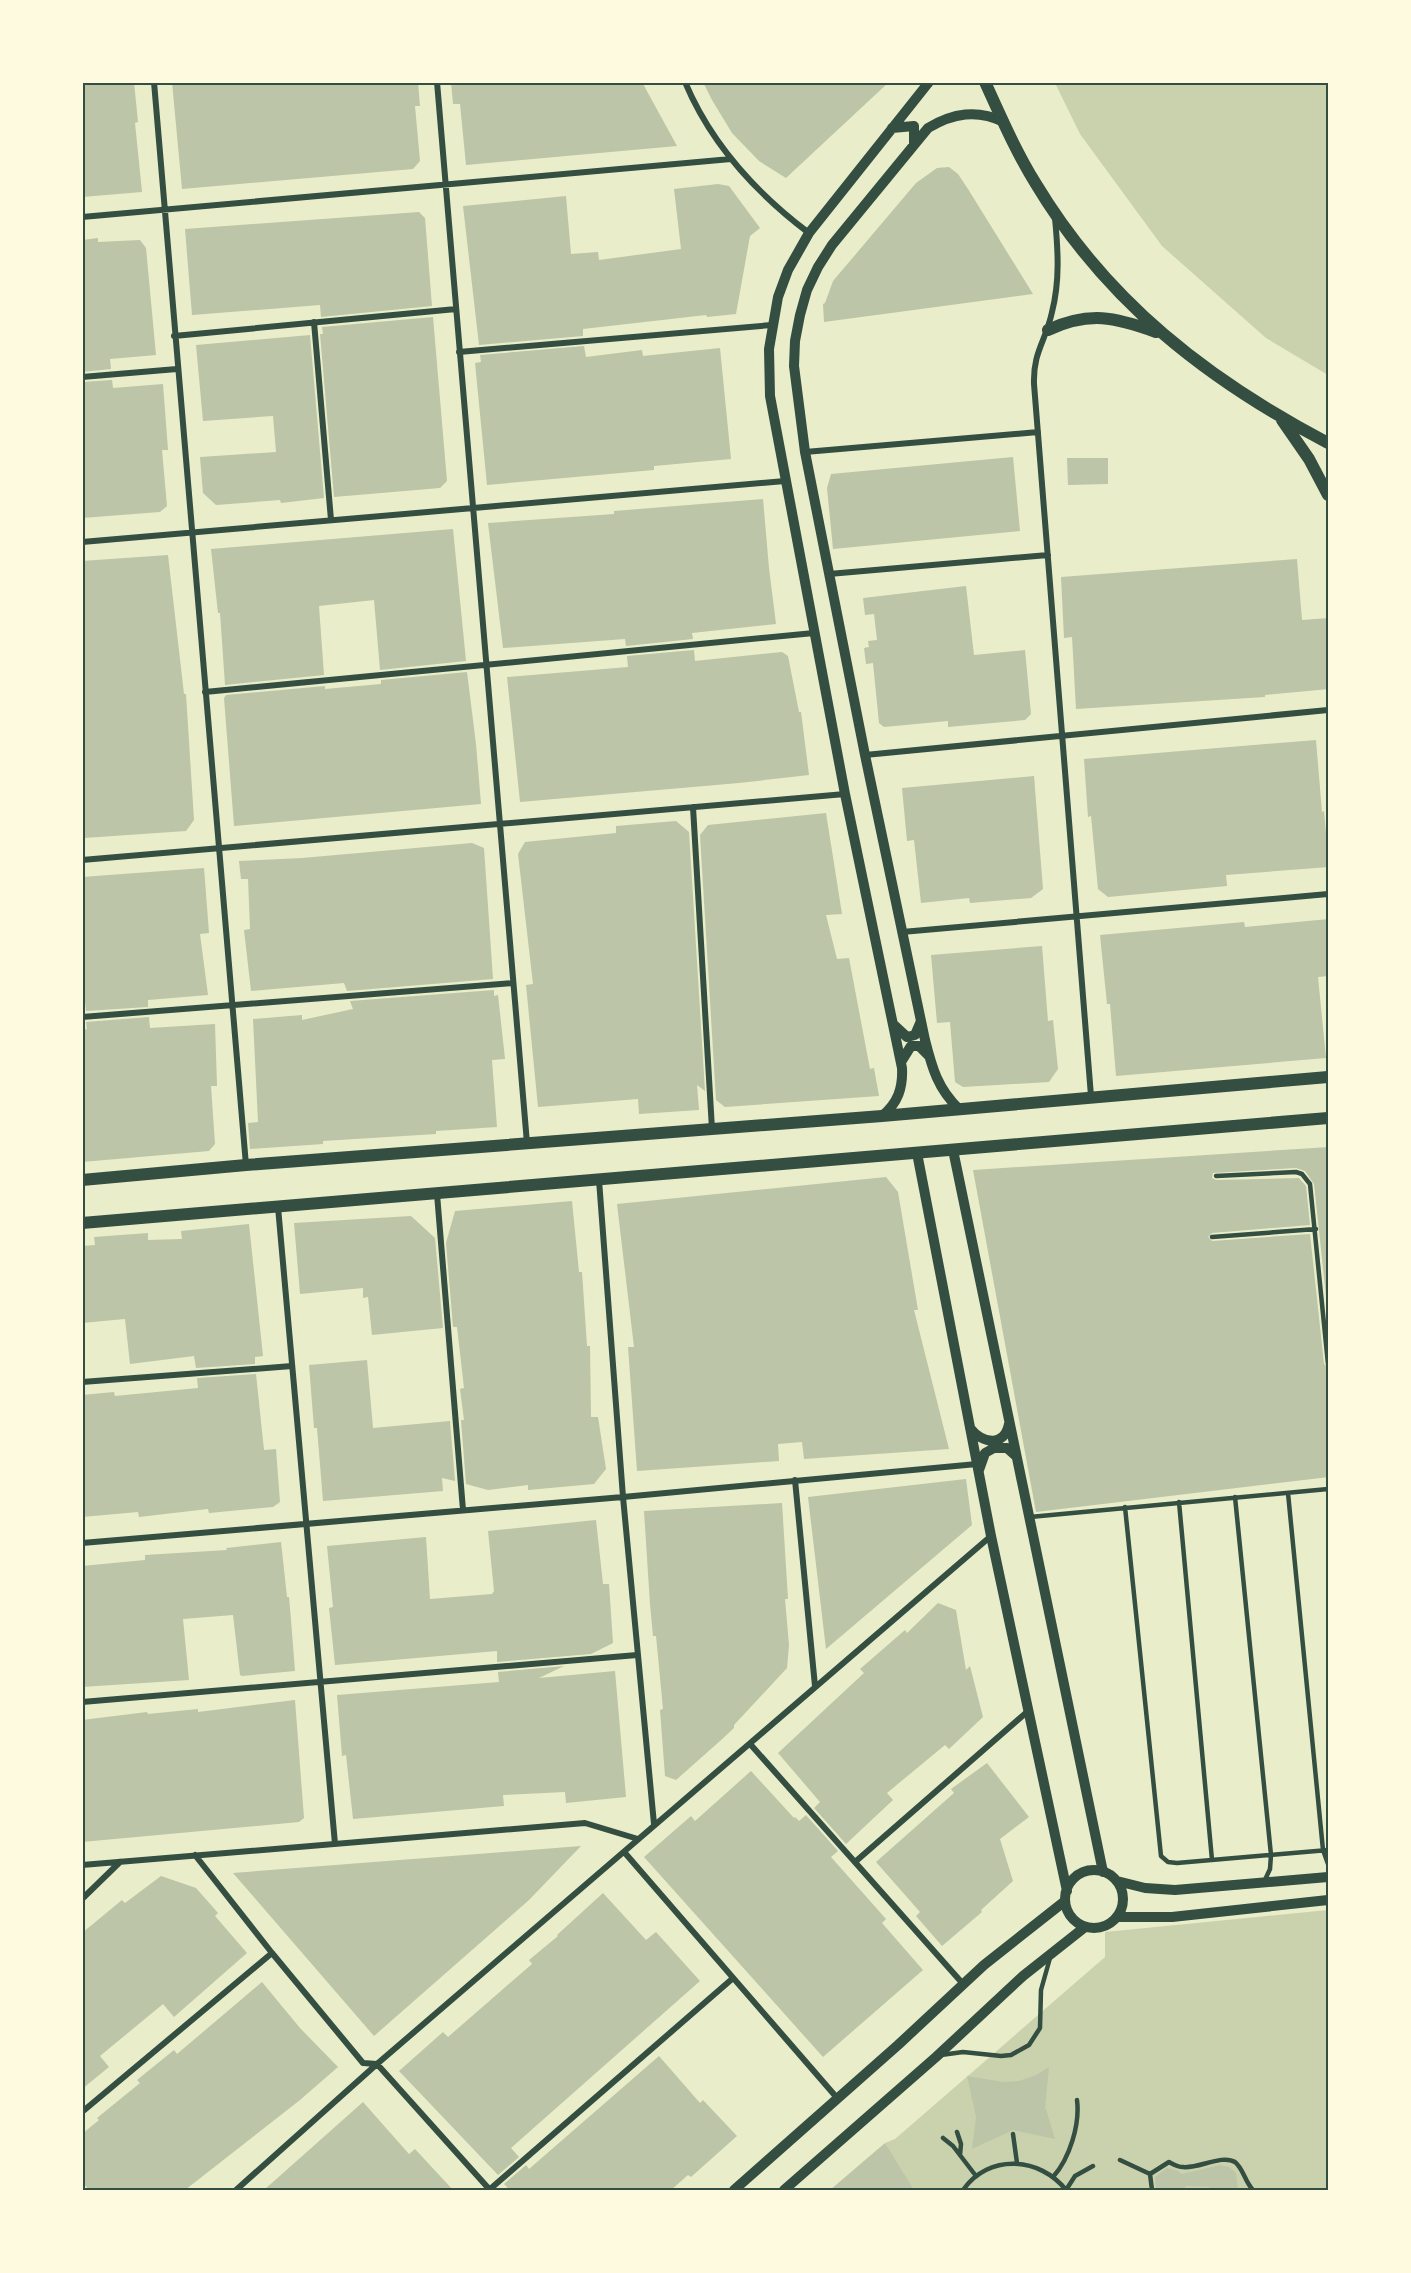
<svg xmlns="http://www.w3.org/2000/svg" width="1411" height="2273" viewBox="0 0 1411 2273" font-family="'Roboto Condensed',sans-serif">
  <rect width="100%" height="100%" fill="#e9edc9"/>
  <path fill="#cad2ad" d="M1055 83H1328V375L1266 338 1162 246 1080 134Z
    M1328 1910V2190H835L887 2146 885 2143 895 2139 1105 1957V1932Z"/>
  <path fill="#bcc5a7" d="M82 82H134L138 122 135 123 142 192 82 197Z
    M172 82H418L420 106H415L420 161 413 169 182 189Z
    M451 82H642L677 146 466 165 460 104H453Z
    M703 82H889L786 178 759 161 732 133 712 100Z
    M949 167 958 174 968 189 1033 294 824 322 823 304 825 303 833 281 916 183 937 168Z
    M718 184 729 186 760 228 750 236 736 314 707 317 706 315 583 329V336L479 345 463 206 566 196 571 254 598 252 599 260 681 249 674 189Z
    M419 212 425 218 432 306 321 317 320 305 192 315 185 229Z
    M98 238V242L140 240 146 248 156 355 110 359 111 369 82 372V240Z
    M433 317 447 481 440 488 334 497 320 334H323L322 327Z
    M310 335 324 498 281 503 280 500 216 505 203 493 200 457 276 452 273 416 203 421 196 345Z
    M584 346 586 357 642 350 643 356 720 348 731 459 654 466V470L487 485 475 363 481 362 480 355Z
    M112 380 113 388 163 384 168 450H162L167 506 160 512 82 518V382Z
    M1013 457 1020 531 833 549 827 488 831 474Z
    M1067 458H1108V484L1068 485Z
    M763 499 769 568 776 624 692 633 693 639 626 646 625 639 503 648 488 523 614 514V511Z
    M453 529 466 661 380 670 374 600 319 606 324 675 225 685 220 613H218L211 549Z
    M168 555 184 694H186L194 820 186 831 84 838 82 561Z
    M1297 559 1302 620 1329 618V689L1265 695V697L1076 709 1072 637 1064 638 1061 577Z
    M966 586 974 655 1025 650 1031 714 1025 720 948 727V721L884 727 879 723 873 663 866 664 864 648 869 647 868 641 877 640 874 614 865 615 863 598Z
    M694 650 695 661 782 652 788 656 799 712H801L809 775 739 783 520 802 507 677 628 667 627 656Z
    M467 672 476 744 481 804 234 826 224 698 226 695 325 686V689L381 684V680Z
    M1316 740 1322 812 1324 811 1329 867 1226 875 1227 886 1108 897 1098 889 1091 816 1088 817 1084 759Z
    M1034 776 1043 889 1031 898 970 903 969 898 921 903 914 840 907 841 902 788Z
    M826 813 842 914 826 915 837 959 849 958 870 1069 874 1068 879 1096 725 1107 716 1100 700 835 708 825Z
    M676 821 689 832 705 1091 697 1085 699 1110 639 1114 638 1099 538 1107 526 985 533 984 518 854 525 842 616 833V826Z
    M472 843 484 848 493 979 347 991 344 983 251 991 244 930 250 929 248 879H241L239 861 302 858Z
    M204 868 209 933 200 934 208 995 148 1000V1007L86 1011 82 976V877Z
    M1329 919V976L1318 977 1326 1058 1116 1076 1110 1004H1107L1100 935 1244 922 1245 927Z
    M1042 946 1048 1021 1053 1020 1058 1069 1049 1082 963 1087 955 1082 950 1022 937 1023 931 955Z
    M494 990V996L498 995 505 1059 492 1060 497 1127 436 1131V1134L323 1141V1144L250 1149 248 1123 258 1122 253 1019 302 1015V1020L353 1009 350 1001Z
    M149 1017 150 1028 215 1024 217 1086H211L215 1144 209 1151 82 1162V1030L87 1029 86 1022Z
    M1329 1147V1324L1314 1184 1305 1171 1296 1168 1213 1173 1212 1178 1216 1180 1299 1178 1306 1186 1310 1225 1212 1233 1208 1237 1212 1241 1310 1234 1324 1364 1329 1368V1477L1036 1512 973 1170Z
    M886 1177 898 1192 918 1310H914L949 1449 804 1459 802 1442 778 1444 779 1461 637 1471 628 1347H634L617 1204Z
    M572 1201 579 1272H582L587 1346H590L591 1417H598L606 1469 594 1484 528 1490V1485L488 1490 466 1484 461 1420H464L460 1389 464 1388 457 1327H453L446 1243 455 1211Z
    M411 1216 435 1238 443 1328 372 1335 368 1297 363 1298V1288L300 1294 294 1223Z
    M249 1224 263 1356 255 1357V1364L196 1368 194 1356 130 1364 125 1319 82 1323V1246L95 1245 94 1237 148 1233V1240L182 1239 181 1231Z
    M367 1360 373 1428 450 1421 455 1481 442 1478 443 1491 323 1501 317 1428H314L309 1365Z
    M256 1374 264 1450 276 1449 280 1502 273 1507 209 1513 208 1509 139 1517 138 1512 82 1517V1395L114 1392 115 1396 198 1388 197 1378Z
    M966 1479 972 1525 826 1649 808 1497Z
    M782 1503 788 1599H785L789 1645 787 1668 734 1725V1728L720 1741 676 1780 665 1776 660 1710 663 1709 656 1636H653L650 1604 644 1511Z
    M596 1520 603 1584H609L613 1643 591 1654 497 1662V1651L335 1665 329 1608 333 1607 327 1546 426 1537 430 1599 492 1594 494 1591 488 1531Z
    M281 1542 287 1597H289L291 1620 295 1671 242 1676 240 1675 233 1615 183 1619 189 1680 82 1687V1566L145 1560V1555L227 1550 226 1548Z
    M938 1603 956 1610 966 1670 970 1666 983 1717 949 1749 945 1745 887 1793 893 1800 846 1844 814 1808 820 1802 778 1753 864 1673 860 1669 905 1630 907 1633Z
    M564 1666 539 1678 615 1671 626 1797 566 1803 565 1792 503 1795 504 1806 353 1819 346 1755 342 1756 337 1695 499 1682 498 1672Z
    M295 1700 304 1818 299 1822 82 1842V1720L147 1712 148 1714 198 1709V1712Z
    M987 1763 1029 1817 1000 1839 1013 1881 981 1910 982 1912 942 1946 916 1916 920 1912 876 1862 954 1793 951 1789Z
    M751 1771 794 1818 795 1817 799 1821 806 1815 838 1851 831 1857 886 1919 882 1923 923 1970 823 2057 644 1857 691 1816 695 1821Z
    M581 1846 529 1900 374 2036 233 1873Z
    M161 1876 196 1888 218 1913 215 1916 247 1953 174 2017 163 2004 100 2056 109 2067 82 2089V1933L122 1900 125 1903Z
    M603 1893 646 1940 656 1932 700 1981 511 2148 519 2157 498 2175 399 2071 443 2032 448 2037 532 1964 529 1960 558 1936 557 1935Z
    M262 1982 300 2028 338 2067 300 2100 185 2190H89L82 2182V2134L99 2120 97 2118 140 2083 137 2080 174 2050 177 2054Z
    M659 2056 700 2103 703 2100 737 2136 691 2177 688 2175 671 2190H510L504 2184 526 2165 529 2169Z
    M1049 2067 1045 2109H1046L1055 2139 1013 2130 972 2149 976 2117 967 2076 1004 2082 1019 2081 1036 2075Z
    M363 2102 409 2154 415 2149 453 2190H264Z
    M885 2143 914 2190H830Z
    M1220 2165 1229 2167 1236 2173 1238 2190H1212L1209 2187 1186 2186 1183 2190H1156L1155 2177 1167 2168 1178 2171 1182 2174Z"/>
  <g fill="none" stroke-linecap="round" stroke-linejoin="round">
    <path stroke="#344e41" stroke-width="4.5" d="M1216 1176 1296 1172 1302 1174 1310 1184 1328 1364
      M1212 1237 1316 1229
      M1288 1493 1323 1850 1328 1864
      M1235 1497 1271 1855 1270 1869 1264 1882
      M1179 1502 1212 1860
      M1125 1507 1161 1856 1168 1862 1177 1863 1328 1850
      M1030 1517 1328 1489
      M941 2055 963 2052 1001 2056 1011 2055 1029 2045 1040 2028 1041 1990 1050 1958
      M957 2132 961 2144 960 2155
      M1013 2134 1017 2163
      M943 2138 953 2146 976 2176
      M1120 2160 1150 2174
      M1053 2177C1070 2158 1080 2124 1077 2100
      M963 2190C989 2153 1040 2157 1066 2190
      M1066 2190 1075 2176 1093 2166
      M1152 2190 1150 2174 1169 2162C1173 2164 1178 2167 1183 2167 1198 2169 1222 2154 1235 2162 1243 2168 1245 2182 1253 2190"/>
    <path stroke="#344e41" stroke-width="6" d="M154 82 246 1165
      M437 82 527 1143
      M685 82C711 144 756 193 809 233
      M82 217 731 159
      M1055 218C1058 250 1060 281 1052 312 1046 341 1033 351 1034 384L1091 1096
      M314 322 331 520
      M174 336 456 309
      M459 352 772 325
      M82 377 177 369
      M805 452 1038 432
      M82 542 785 481
      M829 574 1048 555
      M205 692 814 633
      M865 755 1328 710
      M693 807 712 1129
      M82 860 845 794
      M902 932 1328 894
      M82 1017 513 983
      M599 1180 623 1497 654 1824
      M437 1194 463 1510
      M278 1207 335 1844
      M82 1382 292 1366
      M795 1480 815 1686
      M82 1543 623 1497 977 1464
      M82 1702 637 1655
      M751 1745 964 1985
      M625 1853 838 2099
      M195 1855 272 1953 363 2063 377 2064 490 2190
      M855 1862 1027 1712
      M82 1865 585 1823 638 1839
      M82 1899 120 1862
      M82 2112 272 1953
      M236 2190 377 2064 991 1536
      M489 2190 732 1979"/>
    <path stroke="#344e41" stroke-width="10" d="M892 128 914 126V145
      M894 1025 907 1037 915 1035 921 1021
      M901 1062 911 1046H919L929 1056
      M959 1109C938 1089 932 1068 925 1040L865 755 805 452 794 366 795 341 800 315 807 290 818 267 832 245 928 128C953 113 977 109 1004 122
      M882 1116C898 1103 903 1088 902 1068L845 794 770 396 769 349 778 297 788 270 809 233 929 82
      M953 1150 1103 1872
      M917 1153 991 1536 1067 1891
      M970 1428C982 1443 1004 1448 1009 1424
      M979 1470 985 1453 994 1448H1007L1016 1456
      M1065 1899a29 29 0 1 1 58 0a29 29 0 1 1-58 0Z
      M1117 1881 1145 1888 1175 1890 1328 1877
      M1118 1917H1172L1328 1900
      M734 2190 898 2045 984 1965 1065 1901
      M784 2190 936 2057 1023 1976 1085 1927"/>
    <path stroke="#344e41" stroke-width="12" d="M985 82C1001 117 1016 152 1036 184 1107 302 1208 380 1328 443
      M1048 330C1089 311 1115 317 1156 332
      M1282 420 1309 459 1328 495
      M82 1180 246 1165 882 1116 1328 1077
      M82 1223 1328 1118"/>
  </g>
  <rect width="1411" height="2273" fill="none" stroke="#fefae0" stroke-width="168"/>
  <rect x="84" y="84" width="1243" height="2105" fill="none" stroke="#344e41" stroke-width="2"/>
</svg>
